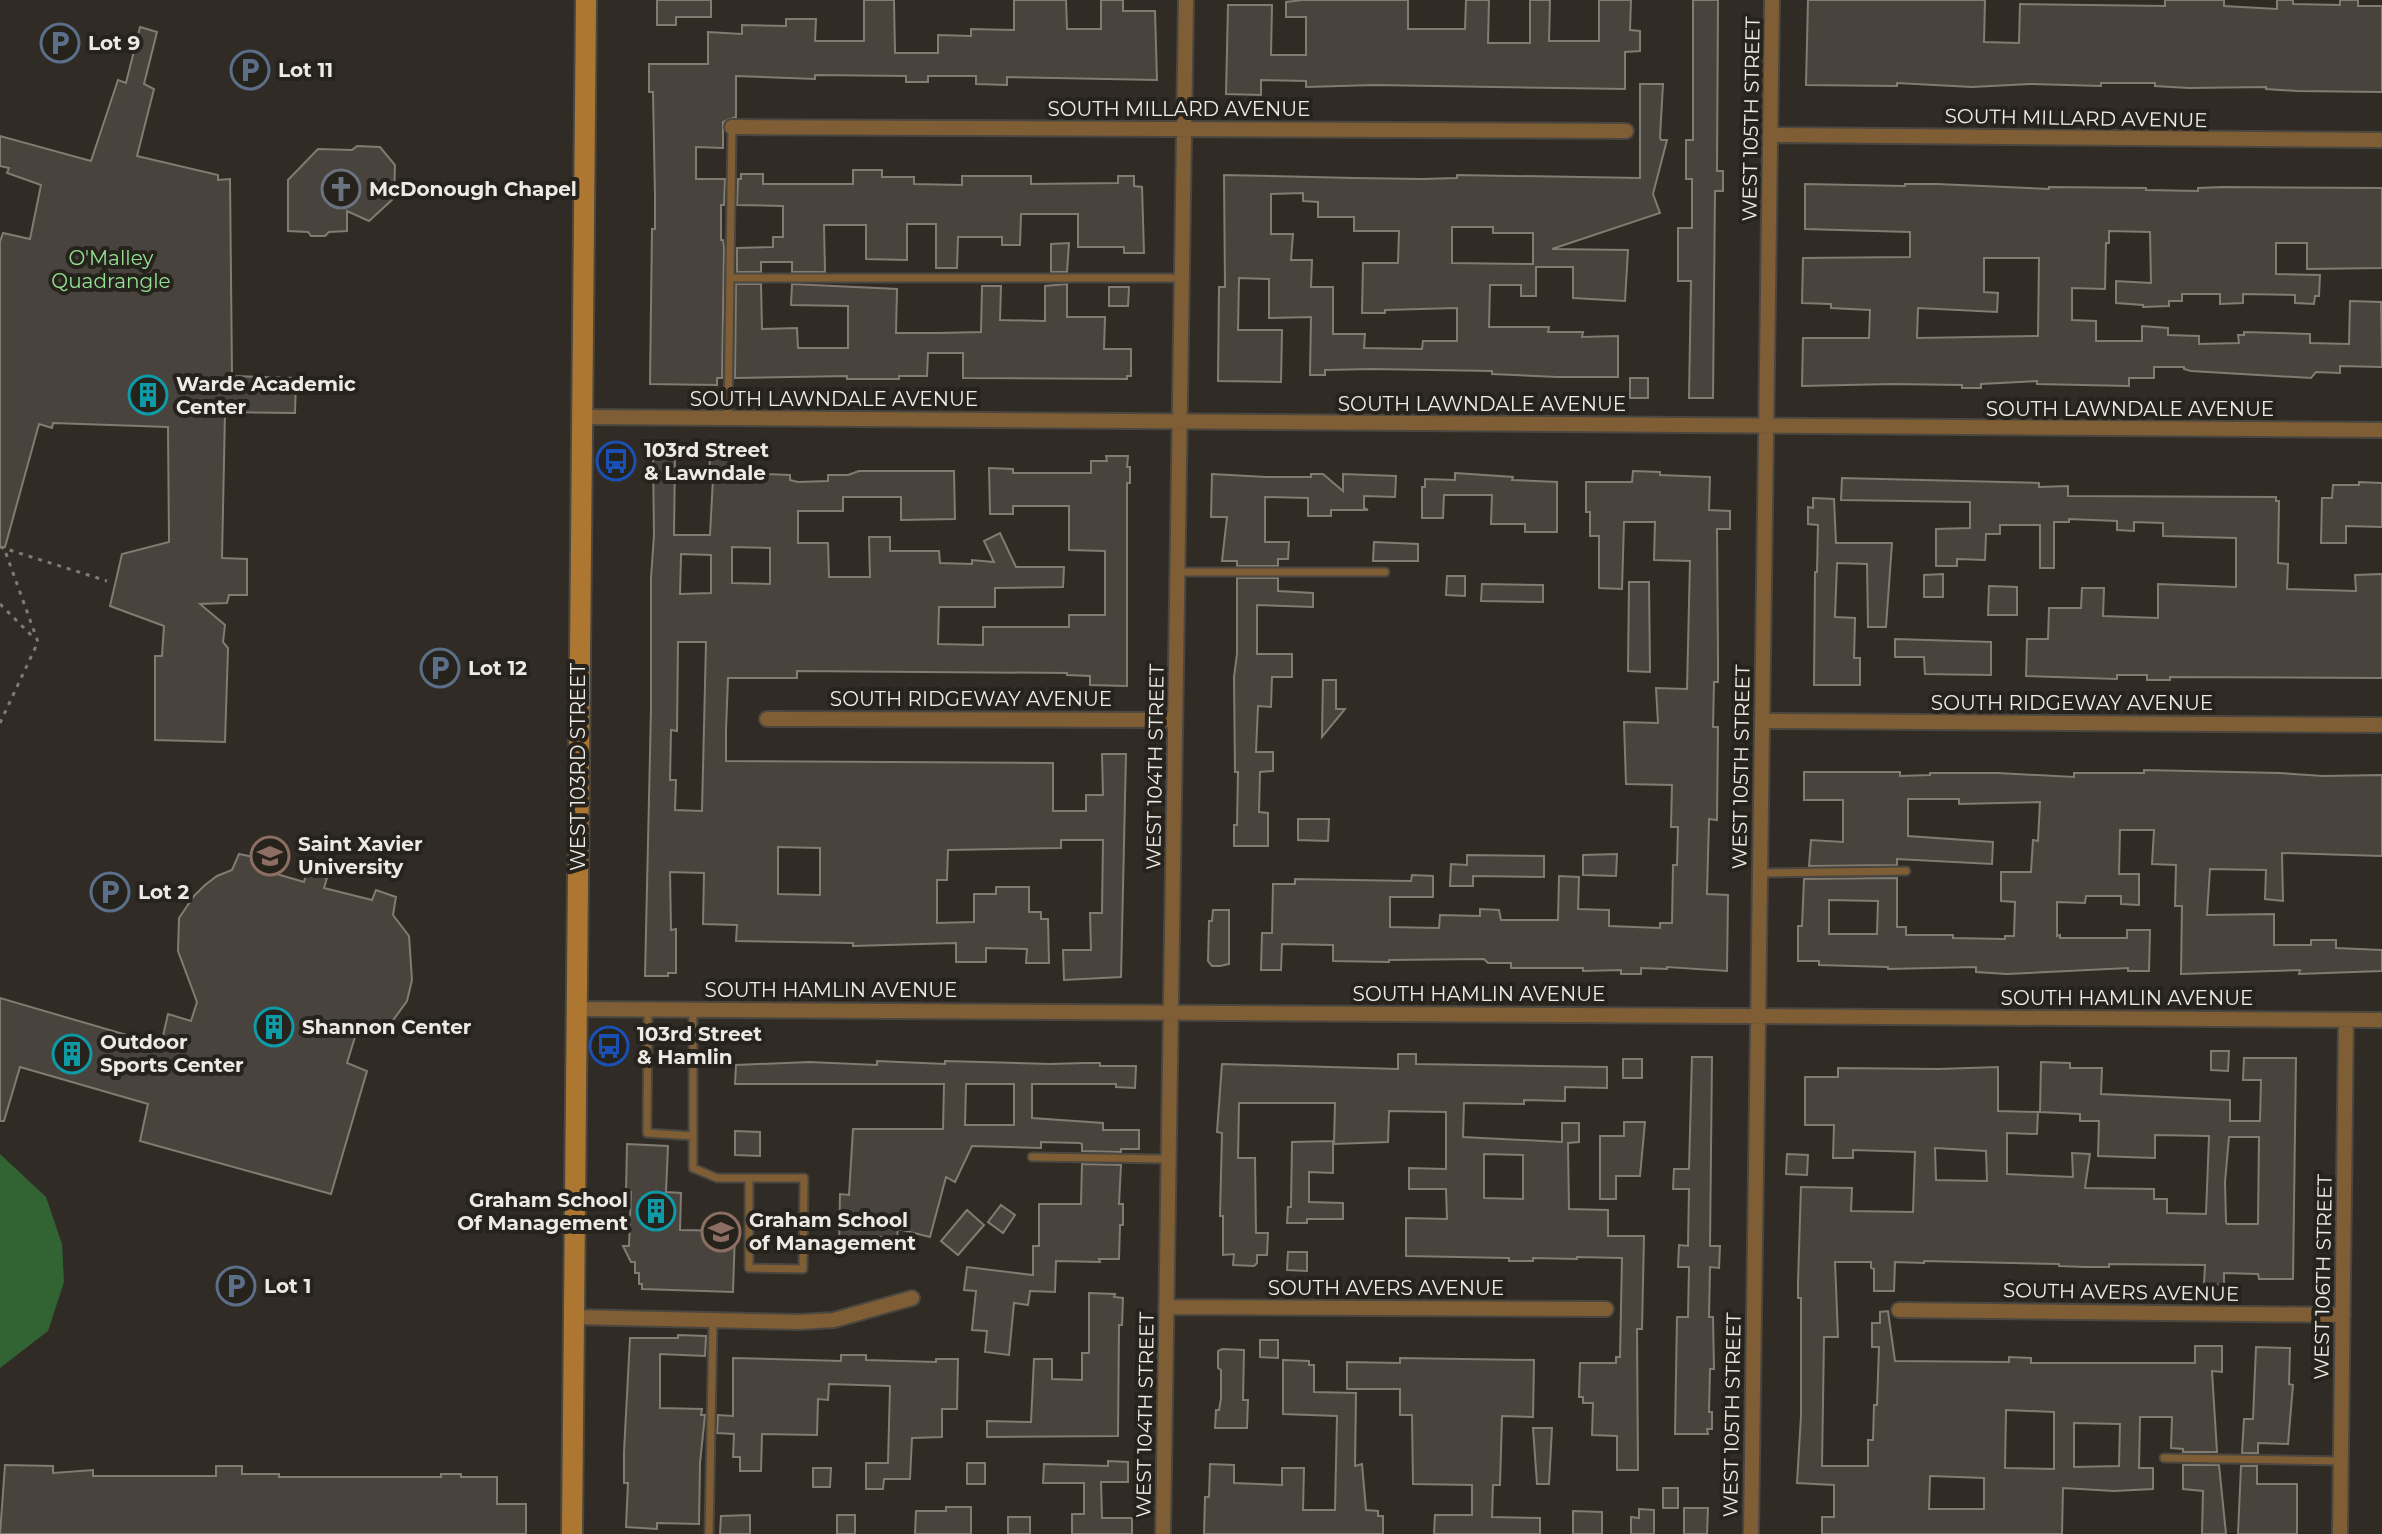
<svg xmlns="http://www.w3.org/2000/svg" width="2382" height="1534" viewBox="0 0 2382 1534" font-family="Montserrat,sans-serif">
  <rect width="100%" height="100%" fill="#302c25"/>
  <path fill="#326332" d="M0 1154 46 1197 62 1244 64 1282 48 1331 0 1368Z"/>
  <path fill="#48433c" stroke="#807b73" stroke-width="2" fill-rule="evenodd" d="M657 0H711V17H676V25H657Z
    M864 0H894L895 53H938V35L971 36V29L1014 30V0H1066L1067 29H1101V0H1123V11H1155L1157 80 1007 77V85L976 84V76H928V82H906V76L815 75V79L736 76V117L723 122V148L696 147V179H725L724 205H721V240H723L724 248 722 378H717V385L650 384 652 229H655V197L653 92H649V64H708V32L742 34V25L786 26V19H816L815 41H864Z
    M1302 0H1408V29H1465L1466 0H1489L1488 43H1530V0H1550L1549 41H1599V0H1631L1630 30 1640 31V51L1625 52V89L1375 85 1306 87V81L1261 80V95L1226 94 1228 5H1272L1271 55H1306V17H1286V2Z
    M1693 0H1718L1717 171H1723V191H1715L1713 398H1689L1691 281H1678V228H1692V179H1686V140H1693Z
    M1808 0H1985L1984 42 2019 43 2020 4 2165 6V0H2224V6L2277 9V0H2293V4L2340 5V0H2358V6H2382V92L2297 91 2266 89V87L2189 88 2155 86V83H2101V86L2030 84 1972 87 1897 83V86L1806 85Z
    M140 27 157 32 144 84 154 89 137 156 218 175V180L230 179 232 376 296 378 295 413 225 412 222 558 247 559V595H229L227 603 200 604 225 625 223 642 228 648 225 742 155 740V656H162L164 626 110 606 122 554 169 542 168 427 53 423 52 428 39 424 5 547H0V242L3 233 30 239 41 185 7 173 9 168 0 166V136L91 161 118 80 126 83Z
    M1640 84H1663L1660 137 1661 140H1667L1653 194 1660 213 1552 249 1628 250 1625 301 1573 298V267H1536V296H1521V285H1490L1489 327H1549L1548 332H1583L1582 337 1618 336V377H1557L1492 374V371L1373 369 1325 370V375H1310L1311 317 1269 318V279L1239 278 1238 330H1282L1281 382 1218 381 1219 287H1225L1224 175 1354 178 1422 179 1457 178V175L1640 178ZM1303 193V201L1318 202V217H1354V231H1399L1398 263H1363L1362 313H1385V310L1457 308V341H1423L1422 349 1364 348 1365 334H1333V287H1311L1312 260H1291L1293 234H1271V194ZM1452 227H1493V233H1533V264L1452 263Z
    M357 146 380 147 395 165 394 198 369 221 347 211V231L329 232 325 236H311L308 232 288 231V180L318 149 352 150Z
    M853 170H882V177H914V184L962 185V176H1031V184L1118 183V176H1134V186L1142 187 1144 253H1124V247H1078V214H1021L1020 245H1002V237H958L957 268H936V224H907V260L866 259V225H824L825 272H792V262H761V272H737V248L773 247V237H783V206L737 205 738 179H741V174H763V184H853Z
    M1805 184 1905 186V184H1937L2049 189V187L2146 188V190L2198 191V188L2224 187 2382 188V268L2307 269V243H2276V274L2320 275 2319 296H2315L2314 304 2295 303V295L2243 294V303L2220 304V294H2182V301H2169V306L2143 307V305L2116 303V281L2151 283 2150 232 2109 231V243H2106L2105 289 2072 288V320L2096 321V341H2142V326L2168 328V335L2199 336V344L2239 343 2238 335H2244V332L2310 334V343L2349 344 2350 301 2381 302 2382 367 2340 366V373L2316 372 2311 378 2191 371 2184 369V367H2154V378H2129V386L2037 384V381L1981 384V388H1962V385L1892 384 1802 386 1803 338H1869L1870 310 1831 308V304L1802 303 1803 258 1910 257V232L1805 229ZM1984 258H2039L2038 336 1917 338 1918 308 1997 312 1998 293 1984 292Z
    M1069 243 1067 272H1051V244Z
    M736 284H761L762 329 797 328 798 348H848V306L791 305 792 284 897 289 896 333H939L981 332 982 286H1001L1000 320 1045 321V286L1067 284V317H1105L1104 349H1131V376H1127V379L963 378V353H928L927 376H899V379H847V376L735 378Z
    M1109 287H1129L1128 306H1109Z
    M1630 378H1648V398H1630Z
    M653 455H675L674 535H710L713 478H709L710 457H730V468H765V474L790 475V480L798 482 828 481V475H848L859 471H954L955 519 901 520V497H843V511H798V543H828L829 577H870L869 537H890V551H939L940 563 972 564V560L994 562 984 541 1000 533 1016 567H1064L1063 587 995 588V607H939L938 644 983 645V627H1069V615H1105V551L1069 550V506H1013V514H990L989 468 1013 469V473H1091V461H1107L1106 456H1128L1127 467H1130V483H1127V686L1090 685V676L1067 675V673L797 671V678H728L726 730V761L1053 763V811H1086V795H1103L1102 754H1126L1121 977 1064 980 1063 950H1091L1090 913H1102L1103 840H1061V848L948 850 947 880H937V923L974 922V894H996V887H1029V912H1041V919H1048L1049 963H1026L1027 949 986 948V962H956V943L853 946V943L736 941 737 925 703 924 704 873 670 872 671 930 676 929V973H668V976H645L651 709V578L654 535ZM732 547 770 548V584L732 583ZM681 554 711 555V593L680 594ZM678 642H706L702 811 675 810 676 780H670L671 730 677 731ZM778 847 820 848V895L778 894Z
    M1633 471 1660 472V475L1710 477 1709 510 1730 511V529H1717L1718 658V682H1714L1713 727H1718L1717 820 1709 819 1707 894 1728 895 1727 971 1667 967V969L1641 968V974H1621V970L1583 971V968H1511V963H1488L1484 959 1389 960V962L1333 961V945L1282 944 1281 970H1261L1262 933H1272L1273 884H1295V879L1411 881 1412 875 1433 876V897H1390V927L1439 928 1440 915 1480 916V909L1499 910 1501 920H1558L1559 876 1579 877 1578 909 1609 910V926L1660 928V923H1672L1673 865H1677L1678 827H1671L1672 785 1626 784 1624 722 1658 723 1656 688 1687 689 1690 561 1654 560 1655 522H1624L1622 589 1599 588V536H1590V512H1586V482H1632Z
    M1455 473 1513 477 1512 480 1557 482V532H1525V524H1491L1492 495H1444L1443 518H1422V487H1425V479L1455 480Z
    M1212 474 1266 477H1311V474H1323L1343 491V474L1396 476 1395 497 1364 496V508L1368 510H1331V516H1308V498L1265 497V542H1289L1288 559H1278V566H1237V561H1222L1227 517H1211Z
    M1842 478 2039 483V487L2068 486V496L2276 497V501H2279L2278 563 2288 564 2287 589 2356 591 2355 575 2382 574V678L2170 677V680H2147V675H2117V679L2026 676 2027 639H2048L2049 608H2081L2082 588H2104L2103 616 2158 618V584L2236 587V538L2163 536V523L2134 522V531L2117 530V521L2069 519V522H2054V568H2040V525H2000V534H1986L1985 560 1957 559V566H1936V529L1970 528V502L1841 500Z
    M2359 482 2382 483V527L2346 526V543H2321L2322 498H2332L2333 485H2359Z
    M1813 498 1834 499 1836 543H1892L1886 627H1868L1867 564 1837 563 1835 617 1855 618 1854 658H1860V685H1814L1815 572H1817L1818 525 1808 524V507L1813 508Z
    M1374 542 1418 544V561H1373Z
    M1943 574V597H1924V575Z
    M1447 576H1465V596L1446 595Z
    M1237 578H1278V591L1313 593V607L1257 605V654H1292V677H1272L1271 707 1258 706 1256 752H1273V771L1260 772 1259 812 1268 813V846H1234V825H1237L1238 772H1235L1234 677 1237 654Z
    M1629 582H1649L1650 672 1628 671Z
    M1482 584 1543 585V602L1481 601Z
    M1989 586 2017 587V615H1988Z
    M1895 639 1991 642V675L1925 674 1924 657H1895Z
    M1323 680H1336V709H1345L1322 737Z
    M2144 770 2279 773 2323 776 2382 775V856L2282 853 2283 901 2265 899 2266 870 2210 869 2207 915 2274 914V945H2311V940H2336V948L2382 950V971L2299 974 2300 970 2181 974 2182 906H2175L2176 865 2152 864 2154 830H2120L2119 874H2139V905L2121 904V896H2086L2085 903 2057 902V936L2060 935V938H2127V930H2150L2149 971H2128V968L2007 974 1976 972V967L1888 969V967L1819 965V961H1798V926H1802L1804 879 1897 878V927H1906V935H1953V938L2005 939V936H2014L2015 902 2001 901V872H2031L2033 840 2038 841 2040 802 1959 804V799H1908V836L1993 842 1992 864 1897 859V865L1809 866 1811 840 1843 842V800H1804V772H1900V776L1930 775V773H1998L2074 777V773H2144ZM1829 900 1878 901 1877 934H1829Z
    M1298 819H1329L1328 841 1298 840Z
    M239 854 259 858 256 868 304 882 307 872 327 878 324 888 372 900 376 890 396 897 393 915 409 936 412 980 407 1001 394 1019 373 1032 355 1037 347 1063 367 1071 331 1194 140 1141 148 1104 20 1067 4 1121H0V998L161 1045 168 1014 191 1021 197 1002 178 951 179 918 194 896 205 885 217 876 232 870Z
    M1617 854 1616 876 1583 875V855Z
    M1467 855 1544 856V877L1473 876V886H1450L1451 864 1467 865Z
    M1213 910H1229V964L1220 966H1212L1208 961 1209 921H1212Z
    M2211 1051H2229L2228 1071 2211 1070Z
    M1398 1054H1416V1064L1607 1067V1088L1565 1087V1101L1524 1100V1104L1464 1103 1463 1137 1562 1142V1123H1579V1142L1568 1143 1569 1209 1608 1210V1236H1644L1642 1329H1637L1638 1470H1617V1436L1592 1435 1593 1403H1583V1397H1579L1580 1363H1616V1357H1620L1622 1258 1577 1257V1259L1533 1258V1261H1509V1258L1406 1256V1218L1447 1219 1446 1189H1409V1168L1446 1169V1112L1389 1111 1388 1142 1334 1144 1335 1103H1239L1238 1158H1255L1256 1233H1268L1267 1255H1257V1263L1254 1266 1233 1265 1234 1254 1223 1255V1216H1220L1222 1133 1217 1132 1222 1064 1398 1069ZM1484 1154 1523 1155V1199L1484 1198Z
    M1692 1057H1712L1710 1246H1720L1719 1268 1710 1267 1709 1317H1713L1714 1369H1710L1709 1412H1712V1429H1707L1708 1434H1675L1677 1317H1688L1689 1267H1678L1679 1245 1688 1246 1689 1189H1673L1674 1169H1689Z
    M2244 1058H2296L2293 1279H2259L2258 1274 2224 1273V1285L2204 1284 2205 1265 2109 1264V1267H2085L2059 1266V1264L1924 1261V1263L1895 1262 1894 1291H1874V1269L1871 1268V1262H1835L1838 1337H1824L1822 1466H1868V1440H1873L1874 1405H1877L1879 1347H1872V1323H1880V1312L1888 1311 1895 1361 2009 1362V1357L2031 1358V1363H2195V1346H2222V1372L2212 1371 2217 1452H2183V1449L2171 1448 2172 1417H2140L2139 1468H2153V1489L2114 1491 2063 1488 2062 1534H1822V1517H1834V1485L1797 1483 1801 1416V1298H1798V1282L1801 1187 1852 1188 1851 1211 1913 1212 1915 1152 1853 1150V1158H1833L1834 1125H1805V1077H1838V1068L1938 1069 1998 1067V1111L2038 1112 2037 1134 2007 1133V1174L2073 1177 2072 1153 2090 1154 2085 1188 2154 1189V1199H2167V1213L2206 1214 2209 1136 2155 1135V1158L2098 1156 2099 1121H2080V1114L2040 1112 2041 1062 2070 1063V1068H2102L2101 1094 2230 1100V1121H2260L2261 1080H2243ZM2229 1137H2259L2258 1224H2227L2226 1222 2225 1182ZM1935 1148 1986 1151 1987 1181 1936 1180ZM2006 1410 2054 1412V1469L2005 1468ZM2074 1423 2120 1424 2119 1466 2074 1467ZM1930 1476 1984 1478V1509H1929Z
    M1623 1059H1642V1078H1623Z
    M877 1061 945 1064V1061L1050 1064 1084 1063H1100V1066H1136L1135 1088 1116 1087V1084H1032V1118L1103 1123V1130H1139V1149H1121V1152L1082 1151V1144L1080 1143 1041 1142V1148L972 1146 955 1182 946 1177 930 1237 898 1229 897 1237H863L862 1246H839L840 1194 849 1195 853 1129H943L944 1084H735L736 1065 809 1062 877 1065ZM966 1084H1014V1125H965Z
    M1624 1122H1645L1640 1176H1616V1199H1600V1136H1624Z
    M735 1131 760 1132V1156L735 1155Z
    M1333 1141V1173L1309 1172V1202L1343 1203V1219H1307V1223H1287L1288 1207H1291L1292 1142Z
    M627 1144 668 1146 666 1192 681 1193 680 1230 735 1231 733 1292 642 1289V1284H639V1273H635V1262H631L623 1246H629L631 1192H626Z
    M1787 1154 1808 1155 1807 1175 1786 1174Z
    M1082 1164 1121 1165 1119 1204H1123V1225H1120L1119 1259H1099L1100 1262 1056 1261 1055 1292 1030 1291 1028 1305 1014 1303 1009 1355 985 1352 987 1331 972 1330 976 1291 964 1290 967 1267 1033 1275V1246H1039V1204H1081Z
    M1001 1205 1015 1215 1003 1233 988 1222Z
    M967 1210 984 1225 958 1255 941 1241Z
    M1288 1252H1307V1271L1287 1270Z
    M1089 1293 1115 1294 1114 1297 1123 1298 1122 1325H1119L1118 1436 987 1437V1421L1031 1422 1034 1359H1052V1379L1082 1380V1353H1089Z
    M678 1335 706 1336 705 1356 660 1354V1408L702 1409 701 1415H705L700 1463 699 1524 657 1523V1529L626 1527 628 1483H624V1452L630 1338H678Z
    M1260 1340H1278V1358L1260 1357Z
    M2256 1347 2290 1348 2289 1384 2293 1385 2288 1444 2258 1443V1453H2242L2244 1419H2253Z
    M1222 1349 1244 1350 1243 1400H1248L1247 1428H1215L1216 1410H1219L1221 1399V1370L1218 1368V1351Z
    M841 1355H866V1360L936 1362V1359H958L957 1409H942V1437L912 1438 910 1479H884L883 1489H866V1463H888L890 1386 829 1384 828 1400 818 1399 817 1435 762 1434 761 1471H740V1457H733L734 1434 717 1433 718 1415 733 1416V1358L841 1361Z
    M1400 1358 1534 1360 1533 1417 1502 1416 1500 1485H1493L1492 1517 1540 1518V1534H1434L1435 1515H1472V1485L1413 1484 1412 1415H1400V1389H1347V1362L1400 1363Z
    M1283 1360 1309 1361V1365H1314V1392L1356 1393 1355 1466 1362 1464 1366 1510 1378 1511V1516H1383V1534H1204L1205 1497H1209L1210 1464 1234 1465V1483L1282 1485V1468H1304L1303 1510H1335L1337 1416 1283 1414Z
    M1533 1428H1552L1549 1484H1537Z
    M1108 1461 1128 1462V1482H1101L1102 1518H1132V1534H1072V1514H1084V1483H1043L1044 1464 1108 1466Z
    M967 1463H985V1484H967Z
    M5 1465 53 1466V1473L93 1470V1476H216V1466H242V1474H279V1477H441V1474H461V1477H497V1504H526V1534H0Z
    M2183 1465H2219L2226 1534H2202L2203 1491 2183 1489Z
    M2241 1466H2257V1484H2297V1534H2238Z
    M813 1468H831L830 1487H813Z
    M1663 1488H1678V1508H1663Z
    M946 1507H971V1534H915L916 1511H946Z
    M1684 1508H1708L1707 1534H1684Z
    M1639 1509 1654 1510V1534H1631V1517L1639 1518Z
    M1573 1511 1602 1512V1534H1573Z
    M750 1515V1534H720L721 1516Z
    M837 1515H855V1534H837Z
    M1008 1517H1030V1534H1008Z"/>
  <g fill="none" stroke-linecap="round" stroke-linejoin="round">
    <g stroke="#4a4740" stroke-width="11">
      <path id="lane" d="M730 278H1182
        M728 418 732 127
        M1177 572H1385
        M1760 873 1906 871
        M648 1009 647 1133 693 1136
        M693 1010V1168L717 1178H804L803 1269 749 1268V1179
        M1032 1157 1168 1159
        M2164 1458 2341 1461
        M709 1534 713 1320"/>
    </g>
    <g stroke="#4a4740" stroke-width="18">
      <path id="street" d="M732 127 1626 131
        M1770 135 2382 140
        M581 417 2382 430
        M767 719 1175 720
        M1762 721 2382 725
        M575 1009 2382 1020
        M1166 1307 1606 1309
        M1899 1310 2343 1315
        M574 1317 800 1322 834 1320 912 1298
        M1163 1534 1186 0
        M1751 1534 1772 0
        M2340 1534 2346 1020"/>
    </g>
    <g stroke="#4a4740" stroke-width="24">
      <path id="secondary" d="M572 1534 586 0"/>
    </g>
    <path stroke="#7e7a74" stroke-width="3" stroke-dasharray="4 6" stroke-linecap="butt" d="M0 547 107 581
      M0 604 35 639
      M0 723 38 642 4 548"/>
    <use href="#lane" stroke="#7f5d35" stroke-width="7"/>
    <use href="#street" stroke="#7f5d35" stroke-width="14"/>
    <use href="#secondary" stroke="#ae7731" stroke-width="20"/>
  </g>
  <defs>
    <g id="parking-ring" transform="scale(2)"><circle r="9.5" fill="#26221c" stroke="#5c6f8a" stroke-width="1.5"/><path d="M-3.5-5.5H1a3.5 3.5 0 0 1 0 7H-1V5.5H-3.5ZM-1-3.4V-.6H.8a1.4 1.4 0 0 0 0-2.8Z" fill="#5c6f8a"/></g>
    <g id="church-ring" transform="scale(2)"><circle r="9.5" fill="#26221c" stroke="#6b7280" stroke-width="1.5"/><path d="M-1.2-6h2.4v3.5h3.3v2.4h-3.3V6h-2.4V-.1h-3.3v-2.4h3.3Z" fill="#6b7280"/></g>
    <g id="building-ring" transform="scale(2)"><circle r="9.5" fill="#26221c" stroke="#0f9aa8" stroke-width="1.5"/><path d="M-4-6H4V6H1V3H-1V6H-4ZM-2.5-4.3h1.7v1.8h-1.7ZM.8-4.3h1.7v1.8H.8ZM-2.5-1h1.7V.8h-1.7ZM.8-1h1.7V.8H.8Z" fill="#0f9aa8"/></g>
    <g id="bus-ring" transform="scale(2)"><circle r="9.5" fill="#26221c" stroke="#1a4fb4" stroke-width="1.5"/><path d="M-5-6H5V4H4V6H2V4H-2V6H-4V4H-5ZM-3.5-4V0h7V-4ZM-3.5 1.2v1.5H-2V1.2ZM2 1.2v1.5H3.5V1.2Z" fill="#1a4fb4"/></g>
    <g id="university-ring" transform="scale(2)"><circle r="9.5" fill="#26221c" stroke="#8d6e63" stroke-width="1.5"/><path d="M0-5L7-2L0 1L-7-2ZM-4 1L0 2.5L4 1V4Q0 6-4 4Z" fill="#8d6e63"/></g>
  </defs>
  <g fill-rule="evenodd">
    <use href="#parking-ring" x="60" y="43"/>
    <use href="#parking-ring" x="250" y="70"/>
    <use href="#church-ring" x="341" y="189"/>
    <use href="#building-ring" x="148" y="395"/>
    <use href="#bus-ring" x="616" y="461"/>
    <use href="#parking-ring" x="440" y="668"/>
    <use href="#university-ring" x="270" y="856"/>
    <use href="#parking-ring" x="110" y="892"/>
    <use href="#building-ring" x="274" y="1027"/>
    <use href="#bus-ring" x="609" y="1046"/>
    <use href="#building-ring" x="72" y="1054"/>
    <use href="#building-ring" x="656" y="1211"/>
    <use href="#university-ring" x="721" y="1232"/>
    <use href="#parking-ring" x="236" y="1286"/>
  </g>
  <g text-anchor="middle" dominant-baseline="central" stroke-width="8" stroke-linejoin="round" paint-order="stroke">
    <g font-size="20" font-weight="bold" fill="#edeae6" stroke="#26221c" text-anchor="start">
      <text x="88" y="43">Lot 9</text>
      <text x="278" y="70">Lot 11</text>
      <text x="369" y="189">McDonough Chapel</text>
      <text x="176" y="384">Warde Academic<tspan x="176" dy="23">Center</tspan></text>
      <text x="644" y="450">103rd Street<tspan x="644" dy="23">&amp; Lawndale</tspan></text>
      <text x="468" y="668">Lot 12</text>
      <text x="298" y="844">Saint Xavier<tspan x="298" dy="23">University</tspan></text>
      <text x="138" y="892">Lot 2</text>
      <text x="302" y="1027">Shannon Center</text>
      <text x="637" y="1034">103rd Street<tspan x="637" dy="23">&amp; Hamlin</tspan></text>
      <text x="100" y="1042">Outdoor<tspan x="100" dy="23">Sports Center</tspan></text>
      <text x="628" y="1200" text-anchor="end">Graham School<tspan x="628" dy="23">Of Management</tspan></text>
      <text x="749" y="1220">Graham School<tspan x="749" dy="23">of Management</tspan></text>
      <text x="264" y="1286">Lot 1</text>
    </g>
    <g font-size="20" fill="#edeae6" stroke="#26221c">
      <text x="1179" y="109">SOUTH MILLARD AVENUE</text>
      <text transform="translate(2076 118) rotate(1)">SOUTH MILLARD AVENUE</text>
      <text transform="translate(1751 119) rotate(-89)">WEST 105TH STREET</text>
      <text x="834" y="399">SOUTH LAWNDALE AVENUE</text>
      <text x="1482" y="404">SOUTH LAWNDALE AVENUE</text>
      <text x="2130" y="409">SOUTH LAWNDALE AVENUE</text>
      <text x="971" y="699">SOUTH RIDGEWAY AVENUE</text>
      <text x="2072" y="703">SOUTH RIDGEWAY AVENUE</text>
      <text transform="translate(578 767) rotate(-90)">WEST 103RD STREET</text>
      <text transform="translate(1155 767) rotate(-89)">WEST 104TH STREET</text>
      <text transform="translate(1741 767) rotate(-89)">WEST 105TH STREET</text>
      <text x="831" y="990">SOUTH HAMLIN AVENUE</text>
      <text x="1479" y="994">SOUTH HAMLIN AVENUE</text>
      <text x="2127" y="998">SOUTH HAMLIN AVENUE</text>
      <text transform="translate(2323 1277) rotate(-89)">WEST 106TH STREET</text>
      <text x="1386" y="1288">SOUTH AVERS AVENUE</text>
      <text transform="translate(2121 1292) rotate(1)">SOUTH AVERS AVENUE</text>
      <text transform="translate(1145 1415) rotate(-89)">WEST 104TH STREET</text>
      <text transform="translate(1732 1415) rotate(-89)">WEST 105TH STREET</text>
    </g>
    <g font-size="20" fill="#94e093" stroke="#26221c">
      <text x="111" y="258">O'Malley<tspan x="111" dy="23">Quadrangle</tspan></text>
    </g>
  </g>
</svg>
